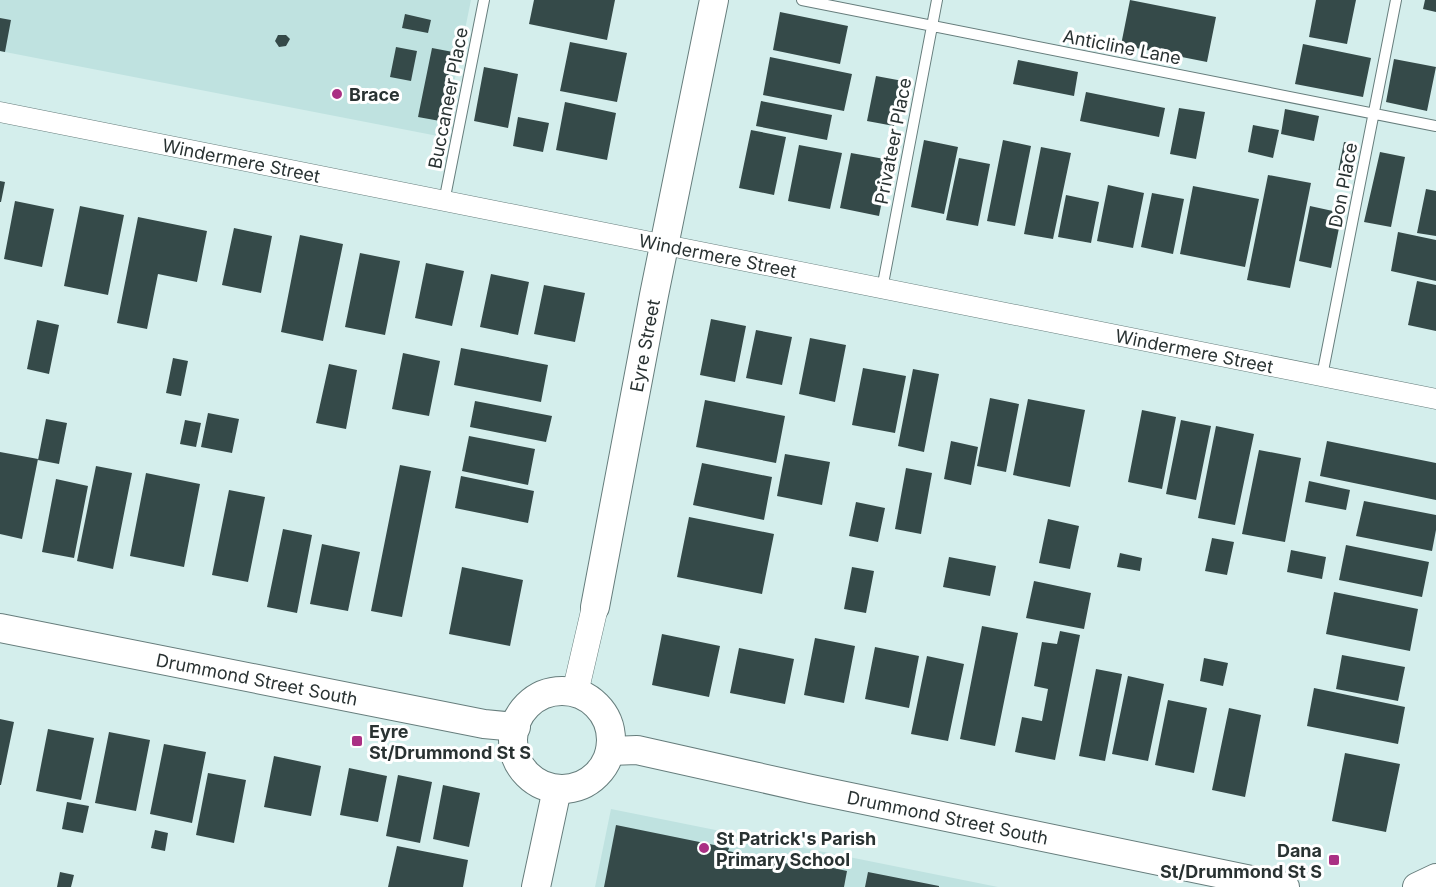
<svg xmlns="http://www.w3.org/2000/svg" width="1436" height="887" viewBox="0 0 1436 887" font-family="Inter,sans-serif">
  <rect width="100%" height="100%" fill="#d4eeec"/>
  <path fill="#bfe2e0" d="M0 0H471L443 137 0 51Z
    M611 809 998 887H595Z"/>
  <path fill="#354a49" d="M534 0H615L607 40 529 24Z
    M1130 0 1216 17 1207 62 1121 45Z
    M1316 0H1356L1347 44 1309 37Z
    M1425 0H1436V12L1423 9Z
    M780 12 848 26 840 64 773 50Z
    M405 14 431 20 428 33 402 28Z
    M0 18 11 20 5 52 0 51Z
    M278 35H286L290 39 286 46 279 47 275 41Z
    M570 42 627 53 617 102 560 91Z
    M1303 44 1371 58 1363 97 1295 84Z
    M396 47 417 51 411 81 390 77Z
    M432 48 453 52 440 121 418 117Z
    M770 57 852 74 844 111 763 95Z
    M1394 59 1436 67 1427 111 1386 102Z
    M1018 60 1078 72 1074 96 1013 84Z
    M484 67 518 74 508 128 474 121Z
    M876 76 903 81 894 126 867 121Z
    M1086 92 1165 108 1159 137 1080 121Z
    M761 101 832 115 827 140 756 126Z
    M565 102 616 113 607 160 556 150Z
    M1179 108 1205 112 1196 159 1170 154Z
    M1285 109 1319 116 1314 141 1281 134Z
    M518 117 549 123 543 152 513 146Z
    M1253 125 1279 130 1273 158 1248 152Z
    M751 130 786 137 774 195 739 188Z
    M924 140 958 147 944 214 911 207Z
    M1003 140 1031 146 1015 226 987 221Z
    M1344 142 1357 144 1350 180 1337 177Z
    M799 145 842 153 830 209 788 201Z
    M1041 147 1071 153 1053 239 1024 234Z
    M1380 152 1405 157 1391 227 1364 222Z
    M851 153 890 160 879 216 840 208Z
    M959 158 990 164 978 226 946 220Z
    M1268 175 1311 183 1290 288 1247 280Z
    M0 181 5 182 1 202H0Z
    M1108 185 1144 193 1133 248 1097 241Z
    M1193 186 1259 199 1245 267 1180 254Z
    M1426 189 1436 191V236L1417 233Z
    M1152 193 1184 199 1173 254 1141 247Z
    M1066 195 1099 202 1091 243 1058 237Z
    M15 201 54 209 42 267 4 259Z
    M80 206 124 215 108 295 64 286Z
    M1310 206 1342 213 1331 268 1299 261Z
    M138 217 207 231 197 282 158 274 147 329 117 323Z
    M234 228 272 236 261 293 222 285Z
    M1398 232 1436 240V281L1391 271Z
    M300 235 343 244 323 341 281 332Z
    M360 253 400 261 385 335 345 327Z
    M426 263 464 271 452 326 415 318Z
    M491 274 529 282 518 335 480 327Z
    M1417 281 1436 285V331L1408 325Z
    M544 285 585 293 575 342 534 334Z
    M711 319 746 326 735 382 700 375Z
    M37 320 59 325 49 374 27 369Z
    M756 330 792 337 782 385 746 378Z
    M810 338 846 345 835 402 799 394Z
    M461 348 548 365 541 402 454 385Z
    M403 353 440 361 429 416 392 409Z
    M173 358 188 361 181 396 166 393Z
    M329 364 357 370 346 429 316 423Z
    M863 368 906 376 895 433 852 425Z
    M913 369 939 374 924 452 898 446Z
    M990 398 1019 404 1006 472 977 466Z
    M1028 399 1085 410 1070 487 1013 475Z
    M705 400 785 416 776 463 696 447Z
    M475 401 552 416 546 442 470 427Z
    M1142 410 1176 417 1162 489 1128 482Z
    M208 413 239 419 232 453 201 447Z
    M46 419 67 423 59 464 38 460Z
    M185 420 201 423 196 447 180 444Z
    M1181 420 1211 426 1196 500 1166 494Z
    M1216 426 1254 434 1235 525 1198 518Z
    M469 436 535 449 528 485 462 471Z
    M951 441 978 447 971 485 944 479Z
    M1327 441 1436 463V500L1320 476Z
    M1259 450 1301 458 1285 542 1242 534Z
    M0 452 38 459 22 539 0 534Z
    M785 454 830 462 822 505 777 496Z
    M702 463 772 477 764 520 693 505Z
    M400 465 431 471 402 617 371 611Z
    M96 466 132 473 113 569 77 561Z
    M906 468 932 473 921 534 895 529Z
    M146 473 200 484 184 567 130 556Z
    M461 476 534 491 528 523 455 508Z
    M56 479 88 486 74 558 42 552Z
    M1309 481 1350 490 1346 510 1305 502Z
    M229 490 265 497 248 582 212 575Z
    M1364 501 1436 515V530L1432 551 1356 536Z
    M856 502 885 508 878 542 849 536Z
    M689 517 774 534 762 594 677 577Z
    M1048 519 1079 526 1070 569 1039 563Z
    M283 529 312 535 297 613 267 607Z
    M1212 538 1234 542 1227 575 1205 571Z
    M322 544 360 552 348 611 310 604Z
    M1346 545 1429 562 1422 597 1339 580Z
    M1291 550 1326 557 1322 579 1287 572Z
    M1120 553 1142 558 1140 571 1117 567Z
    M949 557 996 566 990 596 943 587Z
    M462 567 523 580 510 646 449 634Z
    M852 567 874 571 866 613 844 609Z
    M1034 581 1091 593 1084 629 1026 618Z
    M1334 592 1418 609 1410 651 1326 634Z
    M982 626 1018 633 995 746 960 739Z
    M1060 631 1080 635 1055 760 1015 752 1022 717 1042 721 1048 689 1034 686 1042 642 1057 644Z
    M662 634 720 646 709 697 652 685Z
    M815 638 855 646 844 703 804 695Z
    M875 647 919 656 909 708 865 699Z
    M739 648 794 659 785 704 730 693Z
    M1342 655 1405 667 1398 701 1336 689Z
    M927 656 964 664 948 741 911 734Z
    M1204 658 1228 663 1223 686 1200 681Z
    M1096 669 1122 674 1105 761 1079 756Z
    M1128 676 1164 684 1148 761 1112 754Z
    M1314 688 1405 707 1398 744 1307 726Z
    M1168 700 1207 708 1194 773 1155 765Z
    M1229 708 1261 715 1245 797 1212 790Z
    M0 719 14 722 1 785H0Z
    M48 729 94 738 81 800 36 791Z
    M109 732 150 740 136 811 95 803Z
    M164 744 206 752 192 823 150 814Z
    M1345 753 1400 764 1386 832 1332 821Z
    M274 756 321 766 311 816 264 807Z
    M349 768 387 776 378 822 340 815Z
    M208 773 246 780 234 843 196 835Z
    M398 775 432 782 420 843 386 836Z
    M443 785 480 793 469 847 433 839Z
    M67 802 89 806 83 833 62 829Z
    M616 825 729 848 728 851 809 868 810 863 847 871 844 887H604Z
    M155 830 168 833 165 851 151 848Z
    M397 846 468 860 463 887H388Z
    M60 872 74 875 71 887H57Z
    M868 872 939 886V887H865Z"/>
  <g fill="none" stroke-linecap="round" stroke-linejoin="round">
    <g stroke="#667d7c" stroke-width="12">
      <path id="service" d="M802 0 1436 126
        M444 202 484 0
        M882 289 937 0
        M1322 376 1396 0"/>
    </g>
    <g stroke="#667d7c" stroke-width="21">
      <g id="minor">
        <path id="s1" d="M0 112 1436 399"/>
      </g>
    </g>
    <g stroke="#667d7c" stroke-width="27">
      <path id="tertiary" d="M575 693 595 607"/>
    </g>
    <g stroke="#667d7c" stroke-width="30">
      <g id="secondary">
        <path id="s2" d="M595 607 654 295 714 0"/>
        <path id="s3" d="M0 628 484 724 516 727"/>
        <circle cx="562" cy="740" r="49"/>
        <path id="s4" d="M610 751 637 750 811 789 1285 887"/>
        <path d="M536 887 557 789"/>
        <path d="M1417 887 1436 878"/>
      </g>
    </g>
    <use href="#service" stroke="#fff" stroke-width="10"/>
    <use href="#minor" stroke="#fff" stroke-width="20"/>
    <use href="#tertiary" stroke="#fff" stroke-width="26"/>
    <use href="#secondary" stroke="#fff" stroke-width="28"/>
  </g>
  <g fill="#aa3084" stroke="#fff" stroke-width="2">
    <circle cx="337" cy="94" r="6"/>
    <rect x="351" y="735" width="12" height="12" rx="3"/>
    <circle cx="704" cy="848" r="6"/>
    <rect x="1328" y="854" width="12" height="12" rx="3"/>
  </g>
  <g text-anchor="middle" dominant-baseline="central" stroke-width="6" stroke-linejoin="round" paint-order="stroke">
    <g font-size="18" fill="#293232" stroke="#fff">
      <text transform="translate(1122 47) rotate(11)">Anticline Lane</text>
      <text transform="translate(448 98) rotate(-79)">Buccaneer Place</text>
      <text transform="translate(893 141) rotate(-79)">Privateer Place</text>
      <text stroke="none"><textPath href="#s1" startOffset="246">Windermere Street</textPath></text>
      <text transform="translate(1343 185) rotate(-79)">Don Place</text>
      <text stroke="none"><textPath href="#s1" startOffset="732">Windermere Street</textPath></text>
      <text stroke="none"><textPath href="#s2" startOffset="266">Eyre Street</textPath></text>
      <text stroke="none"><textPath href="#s1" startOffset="1218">Windermere Street</textPath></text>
      <text stroke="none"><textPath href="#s3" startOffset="262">Drummond Street South</textPath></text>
      <text stroke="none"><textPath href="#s4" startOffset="345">Drummond Street South</textPath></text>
    </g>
    <g font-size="18" font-weight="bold" fill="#293232" stroke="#fff" text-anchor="start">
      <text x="349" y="94">Brace</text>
      <text x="369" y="731">Eyre<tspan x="369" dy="21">St/Drummond St S</tspan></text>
      <text x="716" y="838">St Patrick's Parish<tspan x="716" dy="21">Primary School</tspan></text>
      <text x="1322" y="850" text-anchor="end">Dana<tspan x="1322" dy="21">St/Drummond St S</tspan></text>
    </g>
  </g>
</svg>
